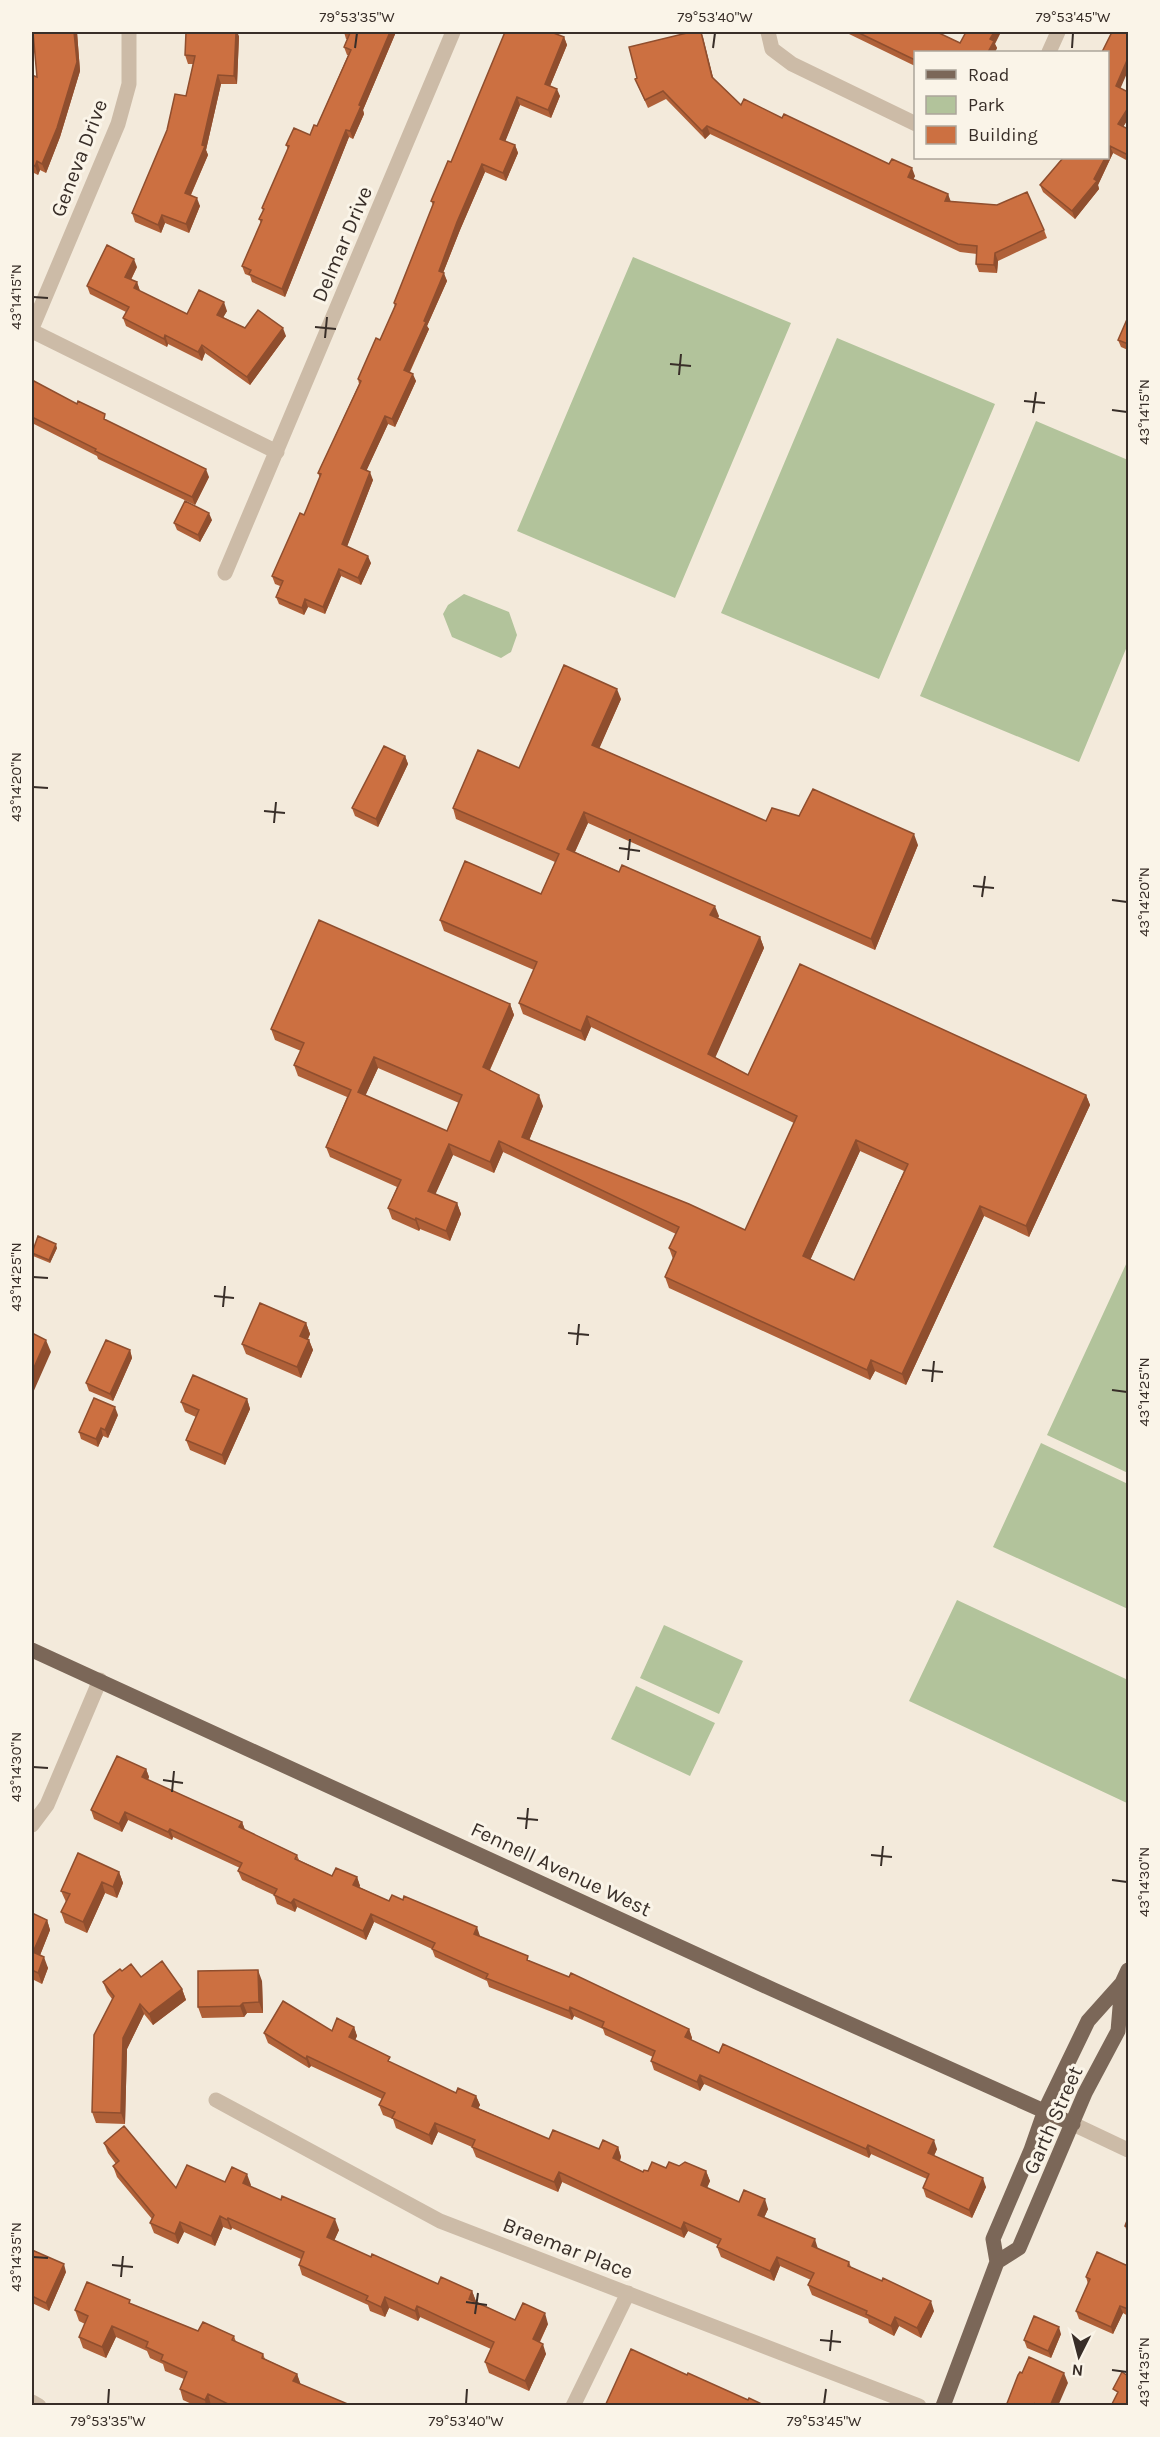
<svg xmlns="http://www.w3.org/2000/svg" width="1160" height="2437" viewBox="0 0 1160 2437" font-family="Karla,sans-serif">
  <rect width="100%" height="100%" fill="#f3eadb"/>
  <path fill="#b2c39b" d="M633 257 791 323 675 598 517 531Z
    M837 338 995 404 879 679 721 613Z
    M1036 421 1128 460V644L1079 762 920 696Z
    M464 594 509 612 517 635 511 652 501 658 452 637 443 614 448 605Z
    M1128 1260V1473L1047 1435Z
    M1041 1443 1128 1484V1609L993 1547Z
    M957 1600 1128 1680V1799L1127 1803 909 1701Z
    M664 1625 743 1661 719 1714 640 1678Z
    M636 1686 715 1723 690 1776 611 1739Z"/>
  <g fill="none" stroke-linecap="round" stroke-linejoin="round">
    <path stroke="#ccbba7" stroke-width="15" d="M768 32 772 49 792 64 916 124
      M1049 52 1058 32
      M32 328 118 124 129 84V32
      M32 331 277 452
      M225 573 453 32
      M32 1825 47 1805 100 1680
      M216 2100 440 2221 919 2406
      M1073 2124 1128 2150
      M32 2402 39 2406
      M573 2406 628 2293"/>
    <path stroke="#7b6758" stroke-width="15" d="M32 1650 774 1990 1073 2124
      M997 2262 1019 2248 1085 2093 1118 2031 1122 1983
      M943 2406 997 2262 993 2239 1031 2150 1045 2110 1088 2021 1122 1983 1128 1970"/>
  </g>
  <path fill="#af6038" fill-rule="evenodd" d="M33 32H77L80 71 60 137 46 173 40 170 38 175 32 172V75L37 77Z
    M344 32H396L363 110 364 114 353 139 349 137 285 297 252 282 250 276 245 274 242 266 261 223 259 219 263 211 262 208 288 149 286 145 310 135 317 126 348 55H347L344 47 347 39H346Z
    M701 32 713 78 741 105 782 118 915 176 913 179 948 194 950 202 1044 230 1047 238 998 261 997 273 979 272 976 264 977 254 960 252 710 134 705 139 666 99 648 108 635 79Z
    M848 32H937L960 43 995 44 997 48 995 52H915V66L849 34Z
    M239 36 237 84H221L206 150 208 155 191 195 200 206 189 233 165 223 161 233 135 222 132 213 186 96 193 64H188L185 55Z
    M564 37 567 45 550 86 560 96 551 118 520 105 505 141 515 145 518 153 506 181 485 172 460 230 443 273 447 281 427 326 429 329 410 372 416 381 395 427 388 424 366 471 373 480 347 546 371 563 361 585 341 576 325 614 308 607 304 615 279 604 276 597 280 586 275 584 272 576 304 515 320 478 318 473 359 384 358 379 380 340 395 307 394 303 433 205 431 201 451 162Z
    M1121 89 1128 119 1123 127 1128 129V161L1113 153 1098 185 1099 189 1075 219 1043 192 1040 185Z
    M137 267 131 280 137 282 140 291 187 314 227 311 223 317 245 328 286 336 250 385 205 353 202 361 168 344 167 347 126 326 123 318 126 312 90 294 87 286Z
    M1128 317V350L1121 347 1118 340Z
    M32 380 108 421 209 477 195 505 98 459 97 456 32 423Z
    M212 520 200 542 177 530 174 523Z
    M621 699 599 748 766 821 799 816 918 845 875 950 588 823 575 852 719 916 718 918 760 937 764 948 715 1057 748 1075 1086 1095 1090 1105 1029 1237 984 1216 906 1385 875 1371 870 1380 669 1288 665 1277 673 1259 669 1248 676 1234 503 1152 494 1173 453 1155 435 1194 457 1203 461 1214 450 1241 420 1229 419 1231 392 1219 388 1208 397 1187 330 1157 326 1147 347 1097 298 1076 294 1065 301 1051 275 1040 271 1029 510 1004 514 1015 490 1070 543 1106 529 1140 745 1230 794 1123 591 1027 585 1041 523 1014 519 1003 534 970 444 931 440 920 541 894 555 862 456 819 453 808 519 768ZM378 1068 459 1103 447 1131 365 1096ZM860 1151 904 1171 854 1280 810 1260Z
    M405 756 408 764 378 827 355 816 352 808Z
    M57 1248 50 1263 33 1256 32 1253Z
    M306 1323 310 1334 308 1339 309 1340 313 1350 301 1378 246 1354 242 1344Z
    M130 1350 132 1358 113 1401 89 1391 86 1383Z
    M247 1399 250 1409 225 1465 190 1450 186 1440 196 1417 185 1412 181 1402Z
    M118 1415 108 1438 103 1436 98 1447 81 1439 79 1432Z
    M146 1769 149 1777 148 1780 242 1822 245 1830 297 1855 299 1860 332 1876 357 1877 360 1886 359 1887 389 1901 480 1936 530 1961 689 2029 692 2038 691 2040 937 2149 934 2156 986 2187 972 2218 926 2197 923 2188 927 2179 871 2154 869 2158 704 2084 700 2091 654 2070 651 2061 653 2057 605 2035 603 2029 574 2016 572 2020 489 1987 487 1981 435 1957 432 1949 374 1922 366 1940 297 1907 295 1912 277 1904 274 1895 242 1880 238 1871 240 1868 173 1837 172 1840 128 1820 122 1832 94 1819 91 1810Z
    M119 1872 123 1883 117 1898 105 1893 87 1933 65 1923 61 1912 66 1902 61 1891Z
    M32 1913 47 1920 50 1930 40 1955 48 1968 42 1984 32 1979Z
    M122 1971 141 1977 182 1989 186 2000 153 2025 144 2014 127 2049 125 2124 96 2123 92 2112 112 1999 107 1992 103 1982Z
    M262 1981 263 2013H247L244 2017 202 2018 198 2007Z
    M354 2027 357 2036 355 2040 392 2064 456 2093 476 2096 480 2105 478 2108 549 2139 599 2149 618 2147 621 2157 620 2161 643 2172 679 2166 706 2171 710 2181 707 2188 739 2202 768 2209 764 2218 818 2249 849 2262 851 2267 934 2311 921 2338 899 2326 894 2336 869 2323 868 2319 812 2295 808 2285 811 2280 780 2266 774 2281 721 2257 717 2247 718 2245 688 2231 684 2238 562 2182 558 2192 476 2157 472 2147 438 2132 432 2145 396 2128 393 2119 383 2115 379 2105 382 2099 311 2066 309 2068 268 2043 264 2033 332 2031Z
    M104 2143 176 2188 225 2182 251 2185 250 2186 339 2230 334 2240 371 2257 438 2284 472 2291 476 2302 515 2320 548 2324 540 2342 546 2354 529 2391 489 2373 485 2362 491 2349 420 2317 418 2321 389 2308 385 2317 370 2311 368 2305 302 2275 299 2265 301 2259 232 2228 231 2230 223 2227 215 2246 184 2232 178 2244 154 2233 150 2223 152 2219 117 2177 113 2166 116 2164 108 2153Z
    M1128 2218V2235L1125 2226Z
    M32 2250 66 2272 49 2311 32 2303Z
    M1128 2266V2316L1123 2313 1113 2334 1079 2319 1076 2311 1088 2284 1086 2277Z
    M132 2304 198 2331 234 2336 236 2342 263 2354 265 2359 297 2374 300 2384 350 2406H196L183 2400 180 2389 184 2379 165 2371 163 2364 150 2358 147 2351 116 2337 106 2358 83 2348 79 2337 85 2324 79 2321 75 2310Z
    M1061 2334 1051 2358 1027 2348 1024 2340Z"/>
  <path fill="#8f4e2e" d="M74 32H77L80 71 60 137 46 173 42 164Z
    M236 32H237L239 36 237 84 234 76Z
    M390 32H396L363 110 364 114 353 139 350 131 359 105Z
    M701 32 703 37 715 85 712 77Z
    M994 32H1001L995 44 997 48 995 52H988L990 39Z
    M564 37 567 45 548 91 545 84Z
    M1128 58V71L1118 94 1116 86Z
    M218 75 221 84 206 150 208 155 188 201 185 193 202 145Z
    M557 89 560 96 551 118 548 110Z
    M517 97 520 105 503 147 500 139Z
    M1128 108V119L1120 132 1118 124Z
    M707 126 710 134 705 139 702 131Z
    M346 130 349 137 285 297 282 289Z
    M515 145 518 153 506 181 503 173Z
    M1110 146 1113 153 1098 185 1099 189 1075 219 1072 211 1094 179 1105 158H1107V151Z
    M37 161 40 170 38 175 35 166Z
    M482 164 485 172 460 230 441 278 439 271 457 222Z
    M912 168 915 176 911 185 908 177Z
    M948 194 951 202 945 201Z
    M197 198 200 206 189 233 186 224Z
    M32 202 34 209 32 214Z
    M162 215 165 223 161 233 158 225Z
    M995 253 998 261 997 273 994 265Z
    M134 259 137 267 128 285 125 277Z
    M444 273 447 281 427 326 429 329 407 377 404 370 424 321Z
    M137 282 140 291 134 288Z
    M224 302 227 311 220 323 217 315Z
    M283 328 286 336 250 385 247 377Z
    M165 335 168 344 167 347 164 339Z
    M202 345 205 353 202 361 198 352Z
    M413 374 416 381 395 427 392 419Z
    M385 416 388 424 364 476 361 468Z
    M206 469 209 477 195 505 192 497Z
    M370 472 373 480 345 552 342 544Z
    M209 513 212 520 200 542 198 535Z
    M368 556 371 563 361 585 358 578Z
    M339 569 341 576 325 614 323 607Z
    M305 599 308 607 304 615 302 608Z
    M617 689 621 699 596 756 592 745Z
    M405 756 408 764 378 827 376 819Z
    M584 812 588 823 571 860 567 849Z
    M914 834 918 845 875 950 871 939Z
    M715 906 719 916 714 926 710 915Z
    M760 937 764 948 712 1065 708 1054Z
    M510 1004 514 1015 486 1078 483 1067Z
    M587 1016 591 1027 585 1041 581 1031Z
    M374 1057 378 1068 362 1103 358 1092Z
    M539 1095 543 1106 526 1148 522 1137Z
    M1086 1095 1090 1105 1029 1237 1026 1226Z
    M856 1140 860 1151 807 1267 803 1256Z
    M499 1141 503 1152 494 1173 490 1162Z
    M449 1144 453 1155 432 1202 428 1191Z
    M457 1203 461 1214 450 1241 446 1231Z
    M980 1206 984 1216 906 1385 902 1374Z
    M416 1218 420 1229 419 1231 415 1220Z
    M56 1244 57 1248 50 1263 49 1260Z
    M306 1323 310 1334 304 1347 300 1336Z
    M46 1340 51 1352 32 1395V1372Z
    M309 1340 313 1350 301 1378 297 1367Z
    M130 1350 132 1358 113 1401 110 1394Z
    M871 1360 875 1371 870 1380 867 1370Z
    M247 1399 250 1409 225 1465 222 1455Z
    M115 1407 118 1415 108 1438 105 1430Z
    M101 1428 103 1436 98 1447 96 1439Z
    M146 1769 149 1777 145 1785 142 1777Z
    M125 1812 128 1820 122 1832 119 1824Z
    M242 1822 245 1830 239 1827Z
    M170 1829 173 1837 172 1840 168 1832Z
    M119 1872 123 1883 117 1898 113 1887Z
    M357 1877 360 1886 356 1893 353 1885Z
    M102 1882 105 1893 87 1933 83 1922Z
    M294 1899 297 1907 295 1912 291 1903Z
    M371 1914 374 1922 366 1940 363 1931Z
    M47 1920 50 1930 37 1963 33 1952Z
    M477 1927 480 1936 477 1942 474 1934Z
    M44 1957 48 1968 42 1984 38 1973Z
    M258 1970 262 1981 263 2013 259 2002Z
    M182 1989 186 2000 153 2025 149 2014Z
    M243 2003 247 2013 244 2017 240 2006Z
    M140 2004 144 2014 127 2049 125 2124 121 2113 123 2038Z
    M570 2007 574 2016 572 2020 569 2011Z
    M354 2027 357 2036 352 2047 349 2037Z
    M689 2029 692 2038 688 2046 685 2037Z
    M307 2056 311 2066 309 2068 306 2059Z
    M700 2075 704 2084 700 2091 697 2082Z
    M476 2096 480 2105 475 2115 472 2106Z
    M435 2123 438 2132 432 2145 429 2135Z
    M934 2140 937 2149 931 2162 928 2153Z
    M868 2145 871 2154 869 2158 866 2149Z
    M618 2147 621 2157 616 2168 613 2158Z
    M706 2171 710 2181 704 2194 701 2185Z
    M559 2172 562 2182 558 2192 554 2182Z
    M247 2174 251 2185 247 2193 243 2183Z
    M983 2178 986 2187 972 2218 969 2210Z
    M765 2199 768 2209 761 2224 758 2215Z
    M220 2216 223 2227 215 2246 211 2236Z
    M228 2218 232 2228 231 2230 227 2220Z
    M335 2219 339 2230 331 2248 327 2237Z
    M180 2222 184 2232 178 2244 175 2234Z
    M684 2222 688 2231 684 2238 681 2229Z
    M815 2239 818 2249 812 2246Z
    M777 2257 780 2266 774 2281 770 2271Z
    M64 2264 66 2272 49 2311 46 2303Z
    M472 2291 476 2301 473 2309 469 2299Z
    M385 2297 389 2308 385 2317 381 2307Z
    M931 2301 934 2311 921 2338 917 2328Z
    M417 2306 420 2317 418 2321 415 2311Z
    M1120 2306 1123 2313 1113 2334 1111 2327Z
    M545 2313 548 2324 536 2349 533 2339Z
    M895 2317 899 2326 894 2336 891 2326Z
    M112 2326 116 2337 106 2358 102 2347Z
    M1059 2327 1061 2334 1051 2358 1048 2351Z
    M543 2344 546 2354 529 2391 525 2381Z
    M1064 2373 1068 2383 1058 2406H1050Z
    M297 2374 301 2385 293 2381Z
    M208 2394 211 2405V2406H206L205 2400Z"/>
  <path fill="#cc7041" stroke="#8f4e2e" stroke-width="1.5" fill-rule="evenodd" d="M33 32H74L77 62 57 128 42 164 37 161 35 166 32 164V75L37 77Z
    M186 32H236L234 76 218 75 202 145 205 146 185 193 197 198 186 224 162 215 158 225 132 213 167 130 175 94 186 96 195 56 185 55Z
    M345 32H390L359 105 361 106 350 131 346 130 282 289 249 274 251 270 242 266 262 220 259 219 264 209 262 208 289 146 286 145 294 128 310 135 314 125 317 126 351 50 344 47 350 33Z
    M505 32H551L564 37 545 84 557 89 548 110 517 97 500 139 515 145 503 173 482 164 457 222 439 271 444 273 424 321 426 322 404 370 413 374 392 419 385 416 361 468 370 472 342 544 368 556 358 578 339 569 323 607 305 599 302 608 276 597 283 581 272 576 300 513 304 515 321 474 318 473 361 381 358 379 376 338 380 340 396 304 394 303 434 202 431 201 448 161 451 162Z
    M691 32H701L712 77 741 105 744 99 782 118 784 114 889 164 892 159 912 168 908 177 948 194 945 201 997 205 1027 192 1044 230 995 253 994 265 976 264 977 246 958 244 707 126 702 131 663 91 645 100 635 79 637 78 629 47Z
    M857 32H937L960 43 966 32H994L990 39 994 41 988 52H915V60Z
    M1112 32H1128V58L1116 86 1128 92V108L1118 124 1128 129V155L1110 146 1107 151V52H1102Z
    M1063 158H1105L1094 179 1097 181 1072 211 1040 185Z
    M107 245 134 259 125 277 137 282 134 288 187 314 199 290 224 302 217 315 245 328 258 310 283 328 247 377 202 345 198 352 165 335 164 339 123 318 129 307 87 286Z
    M1128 317V344L1118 340Z
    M32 380 77 404 78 401 105 414 104 419 206 469 192 497 95 451 96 449 32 417Z
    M185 501 209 513 198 535 174 523Z
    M564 665 617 689 592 745 766 821 772 808 799 816 813 789 914 834 871 939 584 812 567 849 619 872 622 865 715 906 710 915 760 937 708 1054 748 1075 800 964 1086 1095 1026 1226 980 1206 902 1374 871 1360 867 1370 665 1277 676 1252 669 1248 679 1227 499 1141 490 1162 449 1144 428 1191 457 1203 446 1231 416 1218 415 1220 388 1208 401 1180 326 1147 351 1090 294 1065 304 1043 271 1029 319 920 510 1004 483 1067 539 1095 522 1137 689 1204 745 1230 797 1116 587 1016 581 1031 519 1003 537 962 440 920 465 861 541 894 559 854 453 808 478 750 519 768ZM374 1057 462 1095 447 1131 358 1092ZM856 1140 908 1164 854 1280 803 1256Z
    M384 746 405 756 376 819 352 808Z
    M38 1236 56 1244 49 1260 32 1253Z
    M260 1303 306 1323 300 1336 309 1340 297 1367 242 1344Z
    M32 1333 46 1340 32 1372Z
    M106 1340 130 1350 110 1394 86 1383Z
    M193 1375 247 1399 222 1455 186 1440 199 1410 181 1402Z
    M94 1398 115 1407 105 1430 101 1428 96 1439 79 1432Z
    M117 1756 146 1769 142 1777 242 1822 239 1827 297 1855 295 1859 332 1876 336 1868 357 1877 353 1885 389 1901 392 1895 403 1900 404 1896 477 1927 474 1934 528 1956 527 1960 569 1977 571 1973 689 2029 685 2037 719 2053 723 2044 934 2140 928 2153 983 2178 969 2210 923 2188 929 2174 868 2145 866 2149 700 2075 697 2082 651 2061 655 2051 602 2027 604 2022 570 2007 569 2011 486 1978 488 1974 432 1949 435 1943 371 1914 363 1931 294 1899 291 1903 274 1895 277 1889 238 1871 242 1863 170 1829 168 1832 125 1812 119 1824 91 1810Z
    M78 1853 119 1872 113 1887 102 1882 83 1922 61 1912 70 1894 61 1891Z
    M32 1913 47 1920 33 1952 44 1957 38 1973 32 1970Z
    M162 1961 182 1989 149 2014 140 2004 123 2038 121 2113 92 2112 94 2035 114 1996 103 1982 120 1969 122 1971 131 1964 141 1977Z
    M258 1970 259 2002 243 2003 240 2006 198 2007V1971Z
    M283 2001 332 2031 337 2018 354 2027 349 2037 390 2057 388 2061 456 2093 458 2088 476 2096 472 2106 549 2139 553 2130 599 2149 603 2140 618 2147 613 2158 643 2172 644 2170 648 2171 652 2162 666 2168 669 2162 679 2166 685 2162 706 2171 701 2185 739 2202 744 2190 765 2199 758 2215 815 2239 812 2246 849 2262 848 2266 882 2281 883 2278 931 2301 917 2328 895 2317 891 2326 866 2314 867 2311 808 2285 814 2273 777 2257 770 2271 717 2247 721 2239 684 2222 681 2229 559 2172 554 2182 472 2147 475 2140 435 2123 429 2135 392 2118 395 2112 379 2105 385 2093 307 2056 306 2059 264 2033Z
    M124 2126 176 2188 187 2165 225 2182 232 2167 247 2174 243 2183 281 2200 282 2196 335 2219 327 2237 371 2257 372 2254 438 2284 441 2277 472 2291 469 2299 515 2320 523 2303 545 2313 533 2339 543 2344 525 2381 485 2362 494 2342 417 2306 415 2311 385 2297 381 2307 366 2300 368 2296 299 2265 304 2252 228 2218 227 2220 220 2216 211 2236 180 2222 175 2234 150 2223 154 2215 113 2166 119 2161 104 2143Z
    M1128 2218V2227L1125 2226Z
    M32 2250 64 2264 46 2303 32 2296Z
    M1097 2252 1128 2266V2309L1120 2306 1111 2327 1076 2311 1090 2279 1086 2277Z
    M87 2282 130 2300 129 2303 198 2331 203 2322 234 2336 232 2340 263 2354 262 2358 297 2374 293 2381 350 2405V2406H232L208 2394 205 2400 180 2389 187 2372 161 2360 163 2355 146 2347 148 2342 112 2326 102 2347 79 2337 88 2316 75 2310Z
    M1034 2316 1059 2327 1048 2351 1024 2340Z
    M631 2349 687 2375 688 2373 748 2400 749 2398 766 2406H605Z
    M1029 2357 1064 2373 1050 2406H1038L1035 2404V2406H1006L1018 2375 1020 2372 1022 2373Z
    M1122 2372 1128 2376V2406H1111L1118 2392 1113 2389Z"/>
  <path fill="none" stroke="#382e28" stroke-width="2" d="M355 48 357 33M713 48 715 33M1072 48 1073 33M33 297 48 298M315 327 336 329M325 338 327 317M670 364 691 366M679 375 681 354M1024 401 1045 403M1112 410 1127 412M1033 413 1036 392M33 787 48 788M264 811 285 813M274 823 276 802M619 848 640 851M628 860 630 839M973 886 994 888M982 897 985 876M1112 900 1127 902M33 1277 48 1278M214 1296 234 1298M223 1307 225 1286M568 1333 589 1335M577 1345 579 1324M922 1370 943 1372M932 1382 934 1361M1112 1390 1127 1392M33 1767 48 1768M163 1780 183 1783M172 1792 174 1771M517 1818 538 1820M526 1829 528 1808M871 1855 892 1857M881 1866 883 1846M1112 1880 1127 1882M33 2257 48 2258M112 2265 133 2267M121 2277 123 2256M466 2302 487 2305M475 2314 478 2293M820 2340 841 2342M830 2351 832 2330M1112 2370 1127 2372M108 2404 109 2389M466 2404 467 2389M824 2404 826 2389"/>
  <g text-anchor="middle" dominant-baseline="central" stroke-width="6" stroke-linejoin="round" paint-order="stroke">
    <g font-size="21" fill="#382e28" stroke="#faf4e8">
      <text transform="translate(79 158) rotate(-69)">Geneva Drive</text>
      <text transform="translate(342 244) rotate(-67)">Delmar Drive</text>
      <text transform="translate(561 1869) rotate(25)">Fennell Avenue West</text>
      <text transform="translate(1053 2120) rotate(-66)">Garth Street</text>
      <text transform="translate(568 2248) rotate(21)">Braemar Place</text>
    </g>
  </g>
  <rect width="1160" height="2437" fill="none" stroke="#faf4e8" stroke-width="66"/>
  <rect x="914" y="51" width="195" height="108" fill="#faf4e8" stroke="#aca59b" stroke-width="1.5"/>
  <rect x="926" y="70" width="30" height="9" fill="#7b6758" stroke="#aca59b" stroke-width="1.5"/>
  <text x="968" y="81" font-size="18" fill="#382e28">Road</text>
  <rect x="926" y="96" width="30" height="18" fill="#b2c39b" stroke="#aca59b" stroke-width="1.5"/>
  <text x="968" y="111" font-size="18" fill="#382e28">Park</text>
  <rect x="926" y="126" width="30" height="18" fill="#cc7041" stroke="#aca59b" stroke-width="1.5"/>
  <text x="968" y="141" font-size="18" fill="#382e28">Building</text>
  <g transform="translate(1079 2356) rotate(186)" stroke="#faf4e8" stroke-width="4.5" paint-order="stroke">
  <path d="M0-4.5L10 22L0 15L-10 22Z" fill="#382e28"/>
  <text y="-9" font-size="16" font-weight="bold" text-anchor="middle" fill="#382e28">N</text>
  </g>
  <rect x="33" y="33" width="1094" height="2371" fill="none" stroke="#382e28" stroke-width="2"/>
  <g font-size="15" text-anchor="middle" fill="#382e28">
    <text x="357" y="22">79°53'35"W</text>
    <text x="715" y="22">79°53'40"W</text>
    <text x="1073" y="22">79°53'45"W</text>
    <text transform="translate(16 297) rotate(-90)" y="5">43°14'15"N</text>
    <text transform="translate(1144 412) rotate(-90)" y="5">43°14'15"N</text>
    <text transform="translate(16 787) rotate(-90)" y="5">43°14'20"N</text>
    <text transform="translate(1144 902) rotate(-90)" y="5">43°14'20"N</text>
    <text transform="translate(16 1277) rotate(-90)" y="5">43°14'25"N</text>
    <text transform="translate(1144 1392) rotate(-90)" y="5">43°14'25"N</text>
    <text transform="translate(16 1767) rotate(-90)" y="5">43°14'30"N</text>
    <text transform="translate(1144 1882) rotate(-90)" y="5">43°14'30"N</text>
    <text transform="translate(16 2257) rotate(-90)" y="5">43°14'35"N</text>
    <text transform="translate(1144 2372) rotate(-90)" y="5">43°14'35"N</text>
    <text x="108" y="2426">79°53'35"W</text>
    <text x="466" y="2426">79°53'40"W</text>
    <text x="824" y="2426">79°53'45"W</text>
  </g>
</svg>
